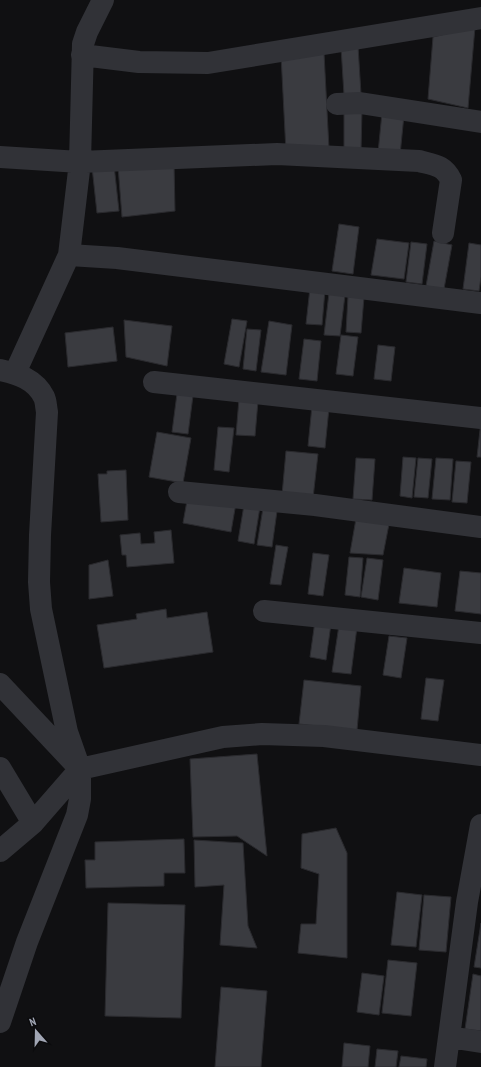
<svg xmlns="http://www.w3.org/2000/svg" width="481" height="1067" viewBox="0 0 481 1067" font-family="'PT Sans Narrow',sans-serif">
  <rect width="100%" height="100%" fill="#101012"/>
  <path fill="#3a3b40" stroke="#2a2a2e" d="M475 27 468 108 428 99 433 37Z
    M358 46 361 94 344 95 341 47Z
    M324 53 329 149 286 152 281 55Z
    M344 108 362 109 361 151H344Z
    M382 113 404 115 400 155 378 153Z
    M174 164 175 211 122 217 118 166Z
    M114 165 119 211 97 213 92 167Z
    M339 224 359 227 353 274 332 271Z
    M377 239 409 243 404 279 371 275Z
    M434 241 452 245 444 289 426 286Z
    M411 242 427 244 422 284 406 282Z
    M469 243 481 245V277L479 291 463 289Z
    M310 288 325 290 322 325 306 324Z
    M329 293 345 295 340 336 324 335Z
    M348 296 364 297 361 333 346 332Z
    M232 319 247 321 239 367 224 364Z
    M124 320 172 326 167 366 126 357Z
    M269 321 292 325 286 375 261 372Z
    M113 327 117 361 68 367 65 333Z
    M247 329 261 330 256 371 243 369Z
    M341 335 358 337 353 376 336 374Z
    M304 339 321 341 317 381 299 379Z
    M378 345 395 347 391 381 374 379Z
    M178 386 194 388 188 434 172 432Z
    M239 399 258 401 255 436 236 435Z
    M312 406 329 408 325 448 308 446Z
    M481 421V457H477Z
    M218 427 234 428 229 472 214 470Z
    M157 432 191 438 183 483 149 477Z
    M286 451 318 454 313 498 282 495Z
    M403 457 416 458 412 498 400 496Z
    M356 458 375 459 372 500 353 499Z
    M418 458 432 459 428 498 414 497Z
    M436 458 453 459 450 500 432 499Z
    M456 461 471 462 467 503 452 502Z
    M126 470 128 520 101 522 98 474H107V471Z
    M188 495 236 503 231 532 183 523Z
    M244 505 260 507 254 544 238 541Z
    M263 508 277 511 272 547 257 545Z
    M357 513 390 519 383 555 350 553Z
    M171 530 174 563 127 567 126 555H122L120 535 140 533 141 544 155 543 154 532Z
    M276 545 288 547 281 585 270 584Z
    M313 553 329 555 323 596 308 594Z
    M349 557 363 558 360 597 345 595Z
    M367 558 383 560 378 600 361 597Z
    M108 560 113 596 89 599V565Z
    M404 568 441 573 437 607 399 603Z
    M460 571 481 573V614L455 611Z
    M166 609 167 618 207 612 213 652 104 668 97 625 137 619 136 614Z
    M315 621 331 624 326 660 310 657Z
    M339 625 357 627 351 674 332 672Z
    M389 636 407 638 401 678 383 675Z
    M426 678 444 680 438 721 421 719Z
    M304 680 361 686 357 730 299 724Z
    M257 754 267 856 237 836 193 837 190 759Z
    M336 828 347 853V958L298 953 301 924H316L319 874 301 868 302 834Z
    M184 839 185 873H164V886L86 888 85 860H95V842Z
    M194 840 243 843 248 926 257 948 220 945 224 885 195 887Z
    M397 892 422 895 416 947 391 945Z
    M424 895 451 897 446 952 419 950Z
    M108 903 185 905 181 1018 105 1016Z
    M481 923V968L474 967Z
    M388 960 417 963 411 1016 382 1013Z
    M362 973 384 976 379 1015 357 1012Z
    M473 974 481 976V1031L465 1029Z
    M221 987 267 991 261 1067H215Z
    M344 1043 370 1046 368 1067H342Z
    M377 1049 398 1051 396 1067H375Z
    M401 1056 427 1059 426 1067H399Z"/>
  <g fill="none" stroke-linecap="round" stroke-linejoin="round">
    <path stroke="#313237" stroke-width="22" d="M82 55 139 62 208 63 481 18
      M337 104 360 103 481 122
      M0 157 80 162 277 154 419 161C434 165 444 165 451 180L443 233
      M69 255 80 162 83 44 87 32 103 0
      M0 370C18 374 35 379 44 397 46 401 46 407 47 412L40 535 39 582 41 609 67 732 80 769 223 737 262 734 324 736 481 755
      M15 373 69 255 117 258 481 303
      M154 382 481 418
      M179 492 315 505 481 527
      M264 611 481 633
      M0 684 80 769V799L77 815 27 942 0 1022
      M0 768 33 823
      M0 851 33 823 80 769
      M449 1037 481 1042
      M445 1067 467 902 481 825"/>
  </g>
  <g transform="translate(36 1031) rotate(340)" stroke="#0b0b0d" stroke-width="3" paint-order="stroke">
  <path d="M0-3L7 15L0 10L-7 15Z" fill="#a1a6b4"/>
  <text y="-6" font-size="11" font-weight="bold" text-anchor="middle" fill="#a1a6b4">N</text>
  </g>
</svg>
